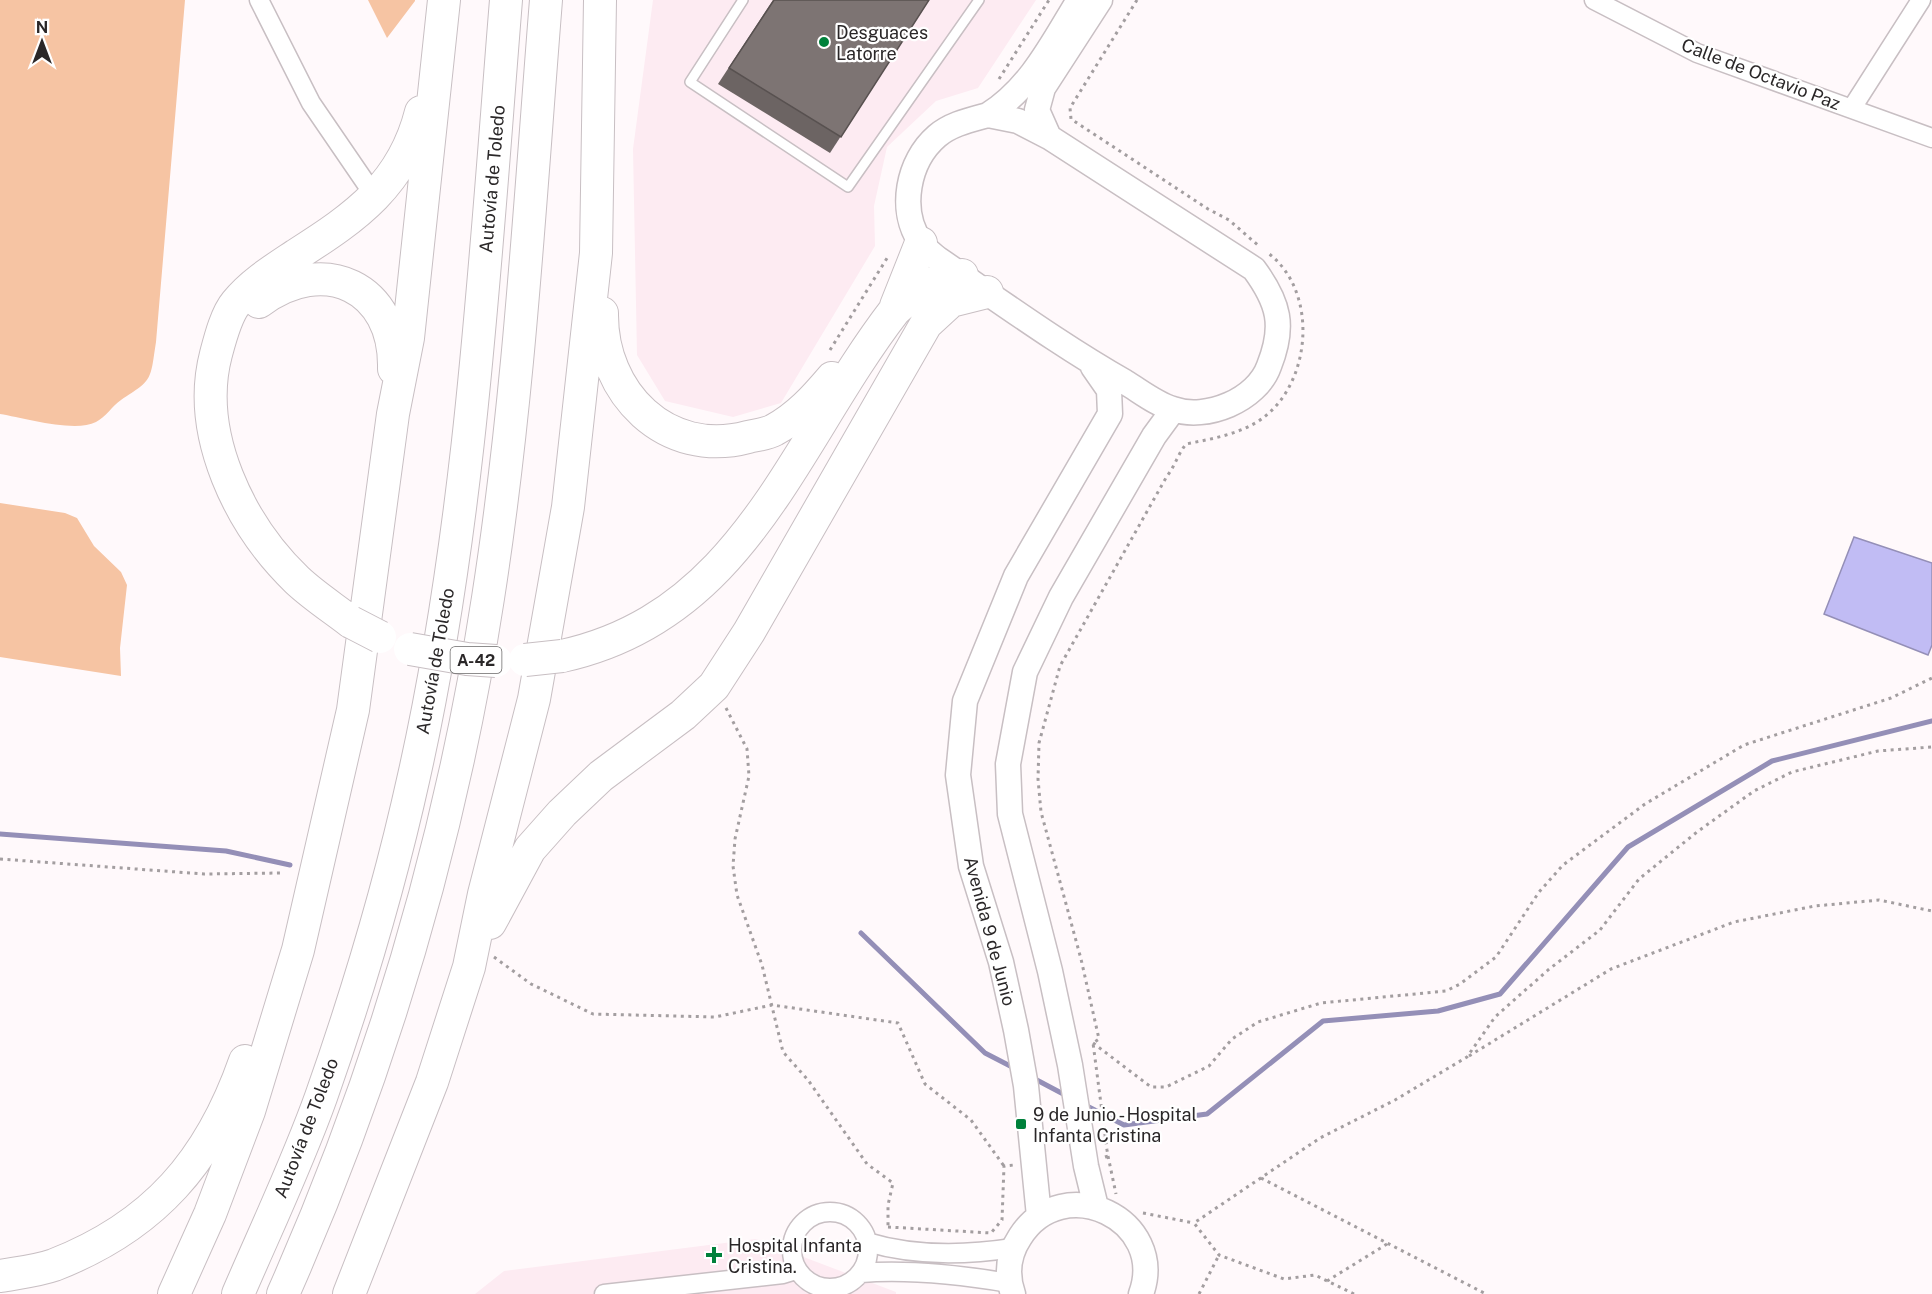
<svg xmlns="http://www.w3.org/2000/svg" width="1932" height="1294" viewBox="0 0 1932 1294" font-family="'Public Sans',sans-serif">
  <rect width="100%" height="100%" fill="#fff9fb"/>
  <path fill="#fdebf2" d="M653 0H1036L978 88 936 101 887 147 874 206 875 246 781 403 733 417 665 401 637 355 633 149Z
    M756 1239 896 1292V1294H475L504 1271Z"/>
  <path fill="#f6c4a3" d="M0 0H185L156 342C150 380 154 379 121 400 112 406 106 417 96 422 75 433 24 418 0 414Z
    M368 0H415V1L387 38Z
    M0 503 65 513 77 518 94 546 121 572 127 585 120 648 121 676 0 657Z"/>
  <path fill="#c1bcf4" stroke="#948fb7" stroke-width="1.5" d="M1854 537 1932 563V645L1928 655 1824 614Z"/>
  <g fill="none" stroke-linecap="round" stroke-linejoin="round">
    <path stroke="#948fb7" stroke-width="5" d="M0 834 226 851 290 865
      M861 933 985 1053 1016 1069
      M1033 1078 1067 1096
      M1083 1104 1124 1125 1207 1114 1323 1021 1438 1011 1500 994 1628 847 1772 761 1932 721"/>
    <g stroke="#c8bfc3" stroke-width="12">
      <path id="lane" d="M743 0 690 82 848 187 979 0"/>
    </g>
    <g stroke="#c8bfc3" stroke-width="21">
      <path id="street" d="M259 0 311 103 376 198
        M1594 0 1697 53 1932 138
        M1852 108 1921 0
        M792 1250a38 38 0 1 1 76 0a38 38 0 1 1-76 0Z
        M867 1242C913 1256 967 1255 1013 1248
        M861 1273C911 1269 961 1275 1009 1283
        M604 1294 783 1274 796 1270"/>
    </g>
    <g stroke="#c8bfc3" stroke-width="27">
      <path id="secondary" d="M988 115 1018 121 1049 137 1254 269C1279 303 1285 326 1269 366 1257 400 1206 421 1173 409 1156 404 1140 391 1125 382 1060 345 1000 301 938 259 932 254 925 249 921 243 898 210 908 161 937 136 951 124 970 120 988 115Z
        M988 115C1031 88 1053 42 1079 0
        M1049 137 1037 110 1043 88 1100 0
        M1096 1207 1086 1166 1070 1065 1050 971 1010 814 1008 764 1025 672 1061 597 1154 436 1173 410
        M1039 1216 1026 1086 1016 1030 1001 962 971 866 958 775 965 701 1016 576 1110 414 1109 390 1093 367
        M1013 1294C1006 1274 1008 1255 1020 1237 1063 1169 1168 1220 1141 1294"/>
    </g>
    <g stroke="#c8bfc3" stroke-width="34">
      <path id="highway" d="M259 302C324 253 396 287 394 369
        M896 306 921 243
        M602 313C601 393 666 459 748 437 756 435 767 434 774 430 798 417 815 398 832 378
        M351 622C333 608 314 596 297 580 240 525 195 434 216 354 220 339 226 315 236 303 252 283 275 269 296 255 356 217 403 184 421 112
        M562 656C745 616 793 442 895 310L922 286 962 275
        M490 923 530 849 562 813 601 776 683 715 714 686 749 632 926 324 951 301 987 292
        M0 1276C17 1273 37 1271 54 1265 154 1226 210 1161 245 1061
        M174 1294 210 1214 249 1111 298 950 353 710 393 414 408 338 444 0
        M238 1294C266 1229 297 1164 321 1097 358 992 390 885 414 776 471 522 485 259 506 0
        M283 1294C381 1073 451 837 488 598 519 400 530 199 546 0
        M349 1294 432 1082 469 967 484 894 534 699 568 507 596 253 600 0"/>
    </g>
    <path stroke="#a39ea0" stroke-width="3" stroke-dasharray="3 4.5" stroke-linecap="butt" d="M1137 0 1070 108 1071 119 1208 209 1229 220 1260 247
      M999 79 1049 0
      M830 350 889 255
      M726 708 747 749 749 776 735 839 733 866 737 895 762 965 783 1052 808 1080 867 1164 893 1183 888 1205V1227
      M0 859 204 874 282 873
      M494 957 531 984 593 1014 715 1017 772 1005 898 1023 925 1084 971 1120 1004 1166
      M1093 1043 1151 1087H1166L1209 1066 1232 1039 1258 1022 1321 1003 1446 991 1460 984 1496 957 1539 892 1563 865 1645 804 1744 745 1891 698 1932 678
      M1469 1056 1611 969 1734 922 1815 906 1879 900 1932 911
      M1108 1156 1116 1194
      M1105 1157 1108 1156 1107 1150 1093 1043 1099 1039 1081 959 1041 812 1038 779 1039 743 1060 666 1167 476C1175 466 1178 454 1186 444 1211 439 1235 435 1257 422 1312 388 1320 292 1268 253
      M1261 1178 1486 1294
      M1143 1213 1194 1223
      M888 1227 991 1233 1002 1220 1004 1166 1014 1165
      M1327 1281 1387 1244
      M1199 1294 1219 1255
      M1354 1294 1315 1275 1284 1279 1219 1255 1194 1223 1320 1138 1395 1100 1467 1057 1495 1017 1548 970 1600 930 1639 879 1697 832 1754 791 1792 772 1878 751 1932 747"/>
    <use href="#lane" stroke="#fff" stroke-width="9"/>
    <use href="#street" stroke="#fff" stroke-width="18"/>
    <use href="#secondary" stroke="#fff" stroke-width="24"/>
    <use href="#highway" stroke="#fff" stroke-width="32"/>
    <g stroke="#c8bfc3" stroke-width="34" stroke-linecap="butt">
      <path id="highway-bridge" d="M351 622 380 637
        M410 649 467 659 496 661
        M525 660 562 656"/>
    </g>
    <use href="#highway-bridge" stroke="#fff" stroke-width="32"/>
  </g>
  <path fill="#6c6463" d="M773 0H929L830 153 718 84Z"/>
  <path fill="#7d7473" stroke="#585150" stroke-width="1.5" d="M774 0H929L841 137 729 68Z"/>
  <g fill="#00813b" stroke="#fff" stroke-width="2">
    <circle cx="824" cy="42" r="6"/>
    <rect x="1015" y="1118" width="12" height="12" rx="3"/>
    <path d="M711 1246h6v6h6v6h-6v6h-6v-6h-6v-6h6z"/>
  </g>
  <g text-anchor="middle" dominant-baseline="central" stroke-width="4.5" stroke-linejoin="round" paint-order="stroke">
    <rect fill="#fff" stroke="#6a6868" stroke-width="1.5" x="450.5" y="647" width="51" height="26" rx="4.5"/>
    <g font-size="16" font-weight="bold" fill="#2a2728">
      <text x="476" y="660">A-42</text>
    </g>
    <g font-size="18" fill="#2a2728" stroke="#fff" text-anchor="start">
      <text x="836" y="32">Desguaces<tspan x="836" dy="21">Latorre</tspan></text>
      <text x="1033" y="1114">9 de Junio - Hospital<tspan x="1033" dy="21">Infanta Cristina</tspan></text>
      <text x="728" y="1245">Hospital Infanta<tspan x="728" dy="21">Cristina.</tspan></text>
    </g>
    <g font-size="18" fill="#2a2728" stroke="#fff">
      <text transform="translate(1761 74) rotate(21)">Calle de Octavio Paz</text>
      <text transform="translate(492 179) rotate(-85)">Autovía de Toledo</text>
      <text transform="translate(435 661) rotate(-80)">Autovía de Toledo</text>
      <text transform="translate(990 931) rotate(75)">Avenida 9 de Junio</text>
      <text transform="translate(306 1128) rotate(-69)">Autovía de Toledo</text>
    </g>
  </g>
  <g transform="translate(42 42)" stroke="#ffffff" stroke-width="4.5" paint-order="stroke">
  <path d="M0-4.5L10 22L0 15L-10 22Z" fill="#2a2728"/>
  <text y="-9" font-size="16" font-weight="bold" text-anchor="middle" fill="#2a2728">N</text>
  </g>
</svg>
